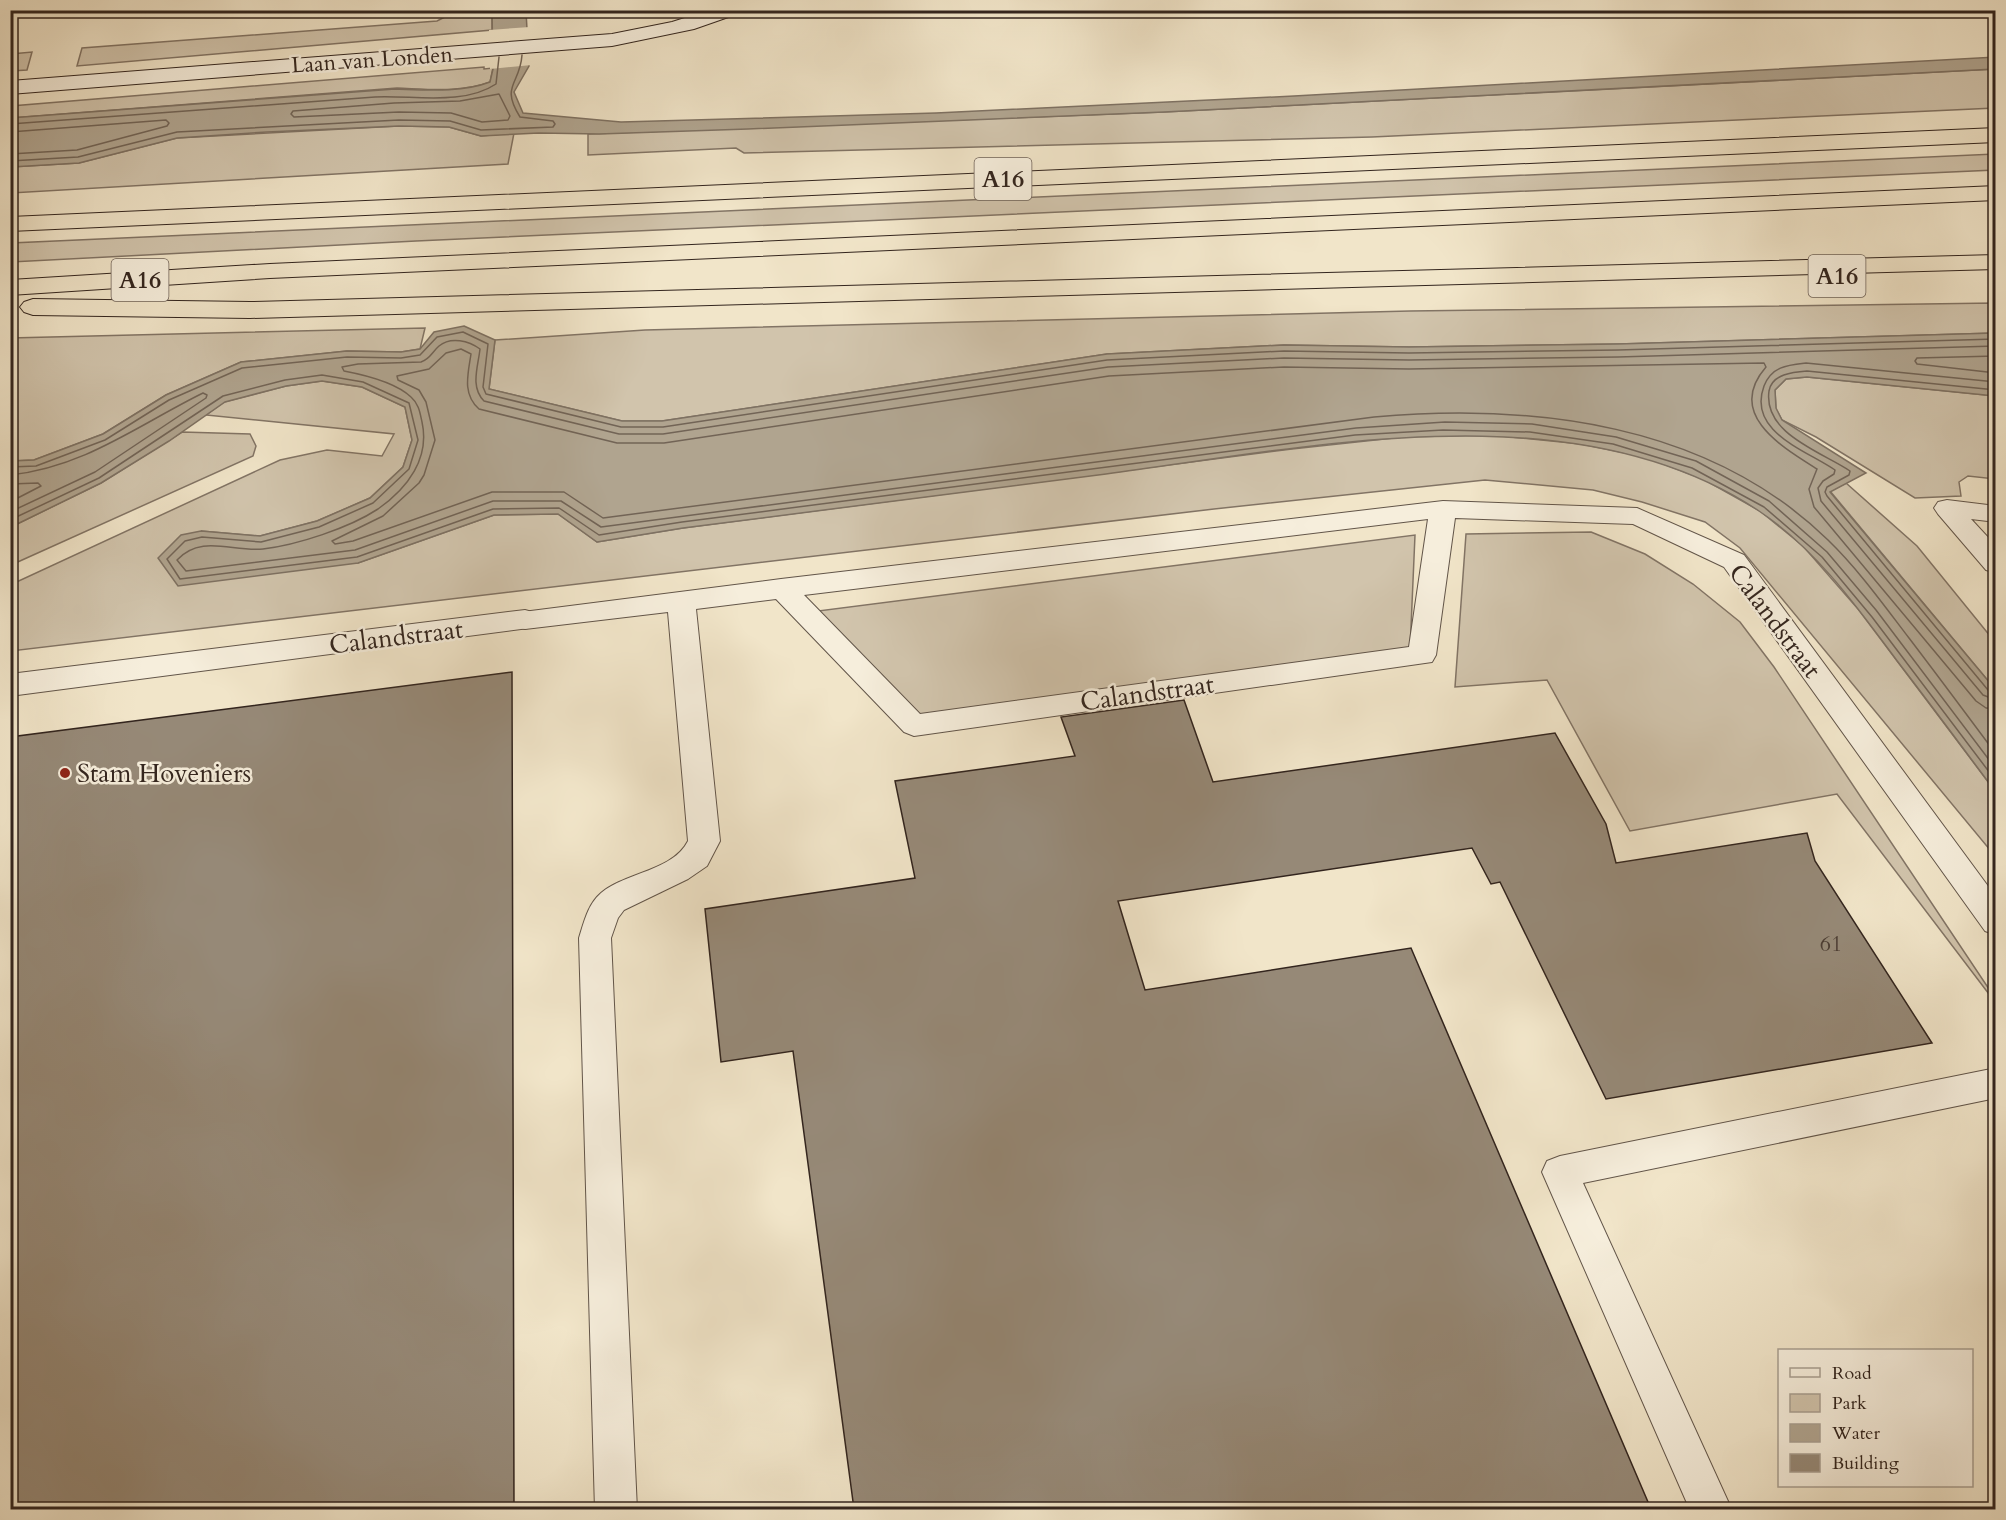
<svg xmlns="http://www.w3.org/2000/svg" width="2006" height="1520" viewBox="0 0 2006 1520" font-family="Cardo,serif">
  <rect width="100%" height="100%" fill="#f1e5c9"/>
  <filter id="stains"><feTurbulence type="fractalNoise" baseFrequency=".00333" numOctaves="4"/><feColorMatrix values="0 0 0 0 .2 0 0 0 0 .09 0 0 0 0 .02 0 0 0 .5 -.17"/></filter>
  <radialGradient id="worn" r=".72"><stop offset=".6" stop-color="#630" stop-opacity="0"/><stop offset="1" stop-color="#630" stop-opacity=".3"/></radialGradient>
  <path fill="#d1c4ac" stroke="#827465" stroke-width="1.5" d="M450 11H492V30L77 66 82 48 437 21 449 15Z
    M32 52 27 70 11 71V54Z
    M484 67V69L493 68 490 82C462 93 427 89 397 88L11 118V106Z
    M1996 69 1995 108 1372 137 744 153 736 148 588 155V134L1164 112Z
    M399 126 449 127 481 136 514 133 508 164 11 193V167L79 163 177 138Z
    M1995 154V170L416 241 11 262V243Z
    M1995 303V333L1618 344 1409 347 1284 345 1107 354 662 421H622L489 389 495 340 645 330 1410 311Z
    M425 328 420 349 401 352 347 351 241 362 166 395 103 434 34 460 11 461 10 338Z
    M1807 377 1995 396V479L1968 476 1959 482 1961 496 1915 498 1816 437 1782 420 1776 409 1775 390 1786 379Z
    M322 381 362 387 405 407 412 440 403 467 370 498 317 521 260 536 201 531 358 563 494 515 558 514 597 542 683 528 1292 449 1403 437 1490 435 1581 444 1645 457 1703 479 1760 511 1803 546 1858 609 1995 791V856L1740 548 1705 522 1642 502 1593 490 1485 480 1214 509 11 651 10 585 280 460 327 450 382 456 394 434 206 415 224 402 286 386Z
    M182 432 250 434 256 446 253 456 11 565V527L101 483Z
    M1846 483 1917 546 1995 642V689L1830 491Z
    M1591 532 1645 554 1693 584 1740 622 1774 667 1995 998V1002L1837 794 1630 831 1547 680 1455 687 1466 534Z
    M1415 535 1410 650 899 723 810 612Z"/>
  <path fill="#b0a48f" stroke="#7e7162" stroke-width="1.5" d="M492 10 526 11 529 66 514 92 523 113 621 122 936 113 1294 96 1996 57 1995 69 1164 112 748 129 599 134 539 133 481 136 449 127 399 126 267 132 177 138 79 163 11 167 10 118 395 89C426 90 461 93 490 82L493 69Z
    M464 326 495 340 489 389 622 421H662L1107 354 1284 345 1409 347 1618 344 1995 333V396L1807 377 1786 379 1775 390 1776 408 1782 420 1866 473 1830 492 1995 689V791C1963 748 1931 705 1898 662 1858 608 1816 549 1759 511 1575 388 1312 447 1106 474 965 492 824 510 683 528L597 542 558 514 494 515 358 563 178 586 158 558 181 535 201 531 260 536 317 521 370 498 403 467 412 440 405 407 362 387 322 381 286 386 225 402 169 441 101 483 11 527V461L34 460 103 434 166 395 241 362 347 351 401 352 420 349 434 332Z"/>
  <path fill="#f1e5c9" d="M530 27 532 65 490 69 489 30Z"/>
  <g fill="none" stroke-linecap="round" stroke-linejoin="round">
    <path stroke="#726456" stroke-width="1.5" d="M499 94 510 116 508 120 482 122 451 113 399 112 294 117 291 114 293 111 394 103 460 101Z
      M10 124C132 115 253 106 375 97 413 95 463 106 496 84L499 57
      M10 132 166 120 169 123 167 126 77 150 10 154
      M10 161 78 157 177 132 399 120 450 121 481 130 553 127 555 124 553 121 520 117C500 85 520 85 522 55
      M1996 346 1618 357 1409 360 1284 358 1108 367 663 434H619L484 401C470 387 478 367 480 349 469 341 451 336 439 346 432 352 430 359 421 362L358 364 342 367 344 371C365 375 395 382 411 397 419 404 420 413 422 422 430 458 408 488 378 509 349 528 297 545 263 549 232 552 201 534 177 560L186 571 355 550 493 501H561L601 527 1356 428 1445 422 1532 424 1616 437 1696 461 1769 501 1827 552 1876 610 1996 769
      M1996 356 1917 358 1915 361 1917 364 1996 373
      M1996 382 1806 363C1788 365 1772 366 1764 386 1747 432 1806 450 1835 470L1834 474 1823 481 1818 488 1821 501 1983 695 1996 700
      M1996 390 1807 371C1793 372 1772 374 1769 391 1763 434 1822 452 1850 471L1849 475 1827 487 1825 492 1827 496 1988 690 1996 693
      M10 467 36 466 105 440 169 400 242 368 347 357 401 358 420 355 437 337 463 332 488 344 483 387 486 394 621 427H663L1107 360 1284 351 1409 353 1618 350 1996 339
      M10 475C85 467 138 425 203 393L207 395 206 398 95 472 10 512
      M10 484 38 483 41 486 10 502
      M10 520 99 478 223 396 285 380 322 375 363 382 409 403 418 440 409 469 373 503 319 527 261 542 202 537 185 541 167 559 180 579 357 557 493 509 559 508 599 535 682 522 1355 435 1443 430 1530 432 1613 444 1692 468 1764 507 1822 557 1872 617 1996 781
      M1996 709 1986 708 1976 701 1814 507 1809 489 1817 469C1782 447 1725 414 1766 367L1764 363 1409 369 1284 367 1109 376 664 443H617L479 409C462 394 468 374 471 354L461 349 446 353 429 369 397 376 398 380 419 390 426 402 435 440 424 475 419 483 383 516 332 541 335 544 353 541 492 492H564L603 518 1374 417C1534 403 1708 423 1828 540 1858 569 1883 604 1909 638 1938 676 1967 715 1996 754"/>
  </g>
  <path fill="#968977" stroke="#33251e" stroke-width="1.5" d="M512 672 514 1509H10V737Z
    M1184 700 1213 782 1555 733 1606 824 1616 863 1807 833 1815 861 1932 1043 1606 1099 1500 882 1491 884 1472 848 1118 901 1145 990 1411 948 1651 1509H854L793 1051 721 1062 705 909 915 878 895 781 1075 756 1061 717Z"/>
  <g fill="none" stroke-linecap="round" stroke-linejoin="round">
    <g stroke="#625549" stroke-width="2">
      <path id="lane" d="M1947 500 1996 506V522L1971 519 1996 546V573L1986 570 1938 514 1934 508 1938 502Z
        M1443 501 1637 508 1744 555 1996 897V935L1985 931 1724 567 1633 524 1455 518 1436 655 1432 662 914 736 904 732 776 599 696 609 720 841 707 866 688 879 624 910 618 918 611 938 637 1510H595L579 938C584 922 588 904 601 893 626 872 673 871 688 841L668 612 525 629 515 627 511 620 515 613 781 579ZM1428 519 1409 647 920 714 804 595Z
        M1996 1068V1098L1583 1183 1732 1510H1690L1542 1172 1547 1161 1560 1156Z"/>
    </g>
    <g stroke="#625549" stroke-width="2">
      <path id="street" d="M525 610 536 613 540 620 536 627 10 696V674Z"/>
    </g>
    <g stroke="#33251e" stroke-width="2">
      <path id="secondary" d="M710 10H740L737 14 694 29 612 46 10 94V81L612 34 672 22Z"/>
    </g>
    <g stroke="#33251e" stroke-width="2">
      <path id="highway" d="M1996 128V142L10 231V217Z
        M1996 186V200L270 278 10 295V280L270 264Z
        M1996 255V269L250 318 33 315 24 312 20 307 24 302 33 299 250 302Z"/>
    </g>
    <use href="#lane" fill="#f6eedc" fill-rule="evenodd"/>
    <use href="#street" fill="#f6eedc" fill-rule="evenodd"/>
    <use href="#secondary" fill="#f6eedc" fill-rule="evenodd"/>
    <use href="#highway" fill="#f1e5c9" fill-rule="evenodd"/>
  </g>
  <circle fill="#8f2418" stroke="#f6eedc" stroke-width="2" cx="65" cy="773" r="6"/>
  <g text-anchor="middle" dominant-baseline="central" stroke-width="5" stroke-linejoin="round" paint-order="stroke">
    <g font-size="22" fill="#33251e" stroke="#f6eedc">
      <text transform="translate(372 60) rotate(-4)">Laan van Londen</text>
    </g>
    <g font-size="22" fill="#4c3e34">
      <text x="1831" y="944">61</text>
    </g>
    <g fill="#f6eedc" stroke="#6e6157" stroke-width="1.5">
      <rect x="974.5" y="158" width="57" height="42" rx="4.5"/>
      <rect x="1808.5" y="255" width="57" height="42" rx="4.5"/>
      <rect x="111.5" y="259" width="57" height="42" rx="4.5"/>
    </g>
    <g font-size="24" font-weight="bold" fill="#33251e">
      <text x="1003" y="179">A16</text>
      <text x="1837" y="276">A16</text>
      <text x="140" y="280">A16</text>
    </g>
    <g font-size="26" fill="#33251e" stroke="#f6eedc">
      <text transform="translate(1775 621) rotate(53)">Calandstraat</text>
      <text transform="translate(396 637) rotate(-7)">Calandstraat</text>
      <text transform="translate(1147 693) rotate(-8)">Calandstraat</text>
    </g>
    <g font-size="26" fill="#33251e" stroke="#f6eedc" text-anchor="start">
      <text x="77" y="773">Stam Hoveniers</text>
    </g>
  </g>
  <rect width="2006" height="1520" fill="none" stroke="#f1e5c9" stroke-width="36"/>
  <rect x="12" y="12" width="1982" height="1496" fill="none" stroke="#33251e" stroke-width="3"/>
  <rect x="18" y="18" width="1970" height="1484" fill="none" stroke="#33251e" stroke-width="1.5"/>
  <rect x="1778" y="1349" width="195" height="138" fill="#f6eedc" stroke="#a89e90" stroke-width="1.5"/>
  <rect x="1790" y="1368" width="30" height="9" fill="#f6eedc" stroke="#a89e90" stroke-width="1.5"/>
  <text x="1832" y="1379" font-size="18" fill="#33251e">Road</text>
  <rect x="1790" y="1394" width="30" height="18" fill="#d1c4ac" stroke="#a89e90" stroke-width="1.5"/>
  <text x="1832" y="1409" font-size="18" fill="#33251e">Park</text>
  <rect x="1790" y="1424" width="30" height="18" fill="#b0a48f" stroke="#a89e90" stroke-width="1.5"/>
  <text x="1832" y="1439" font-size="18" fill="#33251e">Water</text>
  <rect x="1790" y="1454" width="30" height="18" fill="#968977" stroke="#a89e90" stroke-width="1.5"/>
  <text x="1832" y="1469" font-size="18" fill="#33251e">Building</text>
  <rect width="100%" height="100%" filter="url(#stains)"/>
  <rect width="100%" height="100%" fill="url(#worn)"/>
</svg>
